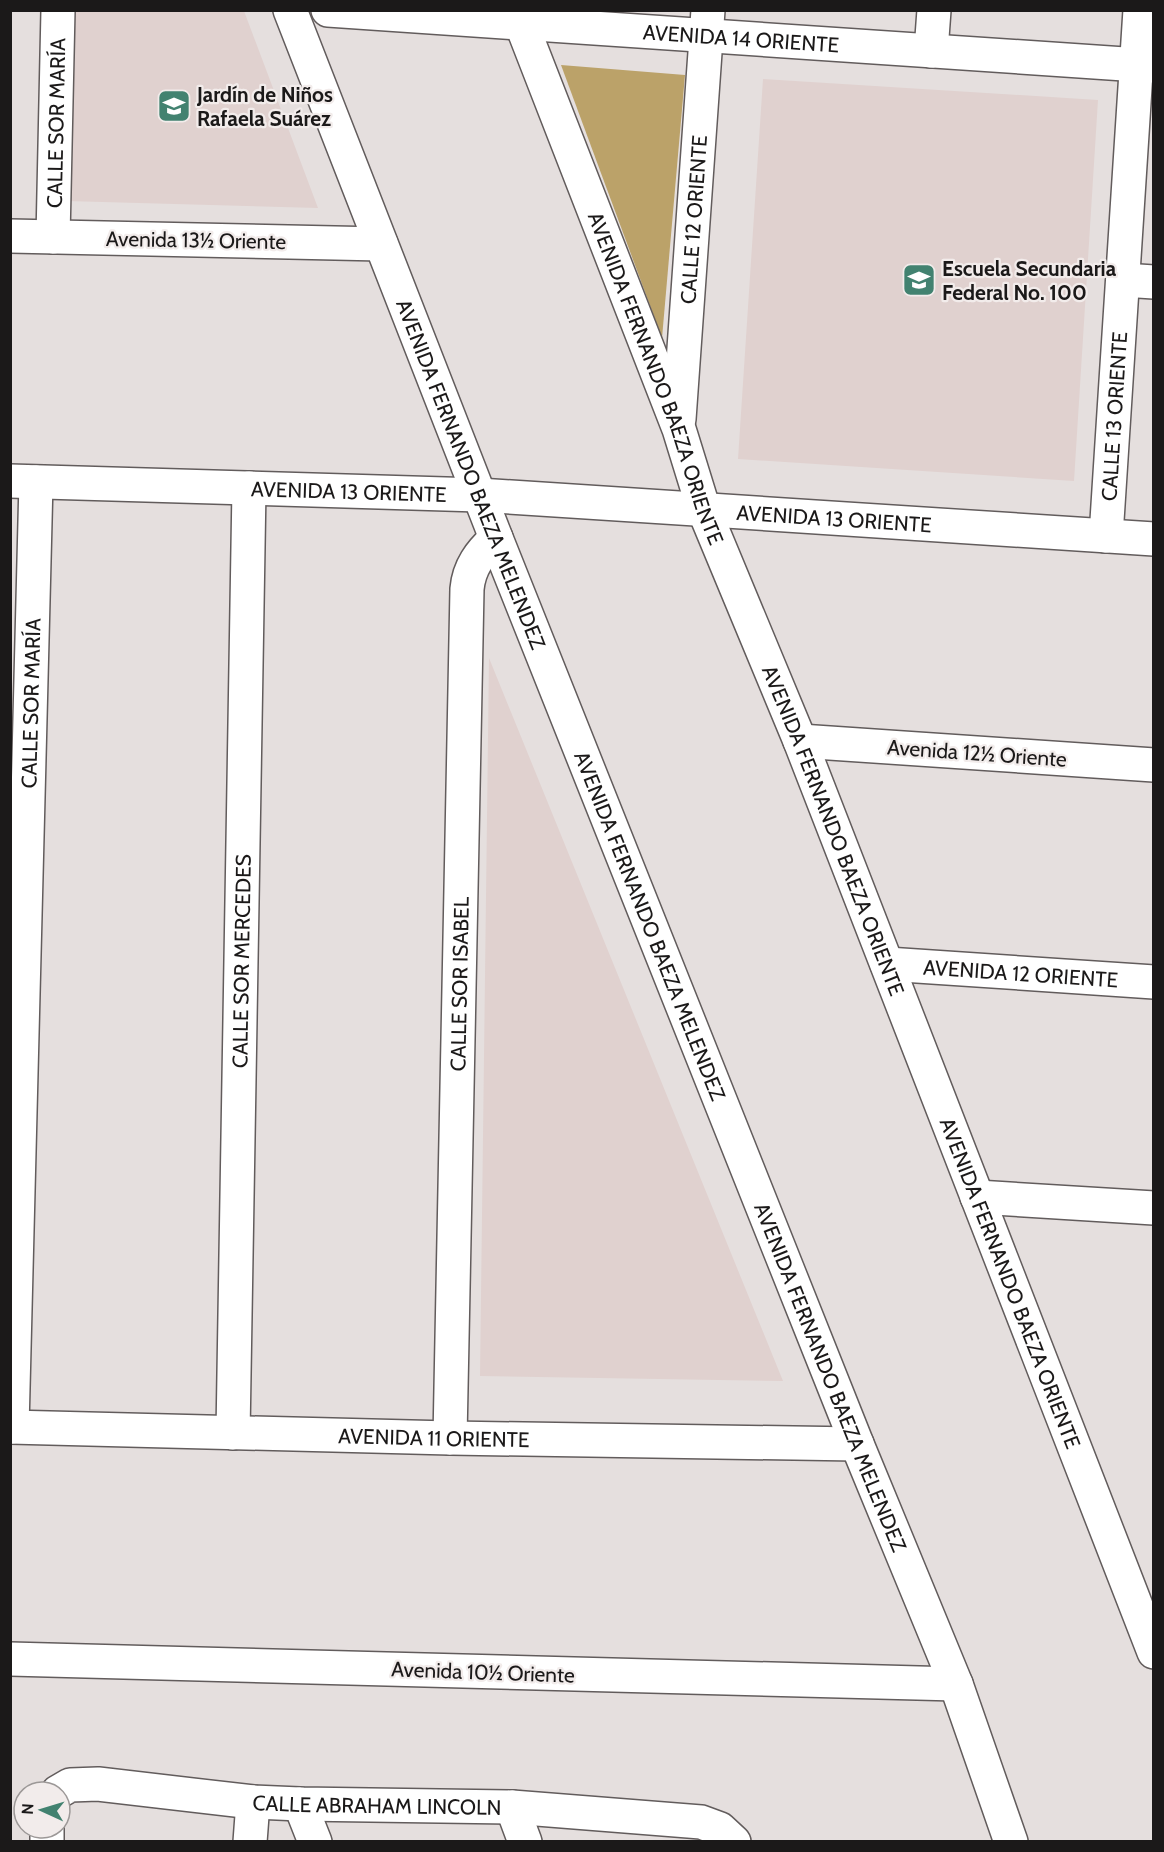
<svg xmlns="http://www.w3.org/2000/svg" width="1164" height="1852" viewBox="0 0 1164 1852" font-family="Cabin,sans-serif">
  <rect width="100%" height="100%" fill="#e5dfde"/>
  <path fill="#e0d1cf" d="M71 11H244L318 208 66 201Z
    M763 79 1098 100 1074 481 738 459Z
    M489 658 783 1381 480 1376Z"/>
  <path fill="#bba269" d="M561 65 685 75 662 338Z"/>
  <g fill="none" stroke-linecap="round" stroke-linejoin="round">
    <g stroke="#625c5c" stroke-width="36">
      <g id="minor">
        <path id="s1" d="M290 10 496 538 857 1444 956 1684 1011 1842"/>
        <path id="s2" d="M328 10 1154 66"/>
        <path id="s3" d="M516 10 679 429 704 510 800 741 1154 1652"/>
        <path d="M931 51 934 10"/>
        <path d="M10 236 381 244"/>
        <path id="s4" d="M53 237 58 10"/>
        <path d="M1123 280 1154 282"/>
        <path id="s5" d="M679 419 708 10"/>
        <path id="s6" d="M10 481 479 495 1154 539"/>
        <path id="s7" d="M1106 536 1140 10"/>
        <path d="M800 741 1154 765"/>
        <path id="s8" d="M887 964 1154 982"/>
        <path d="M977 1197 1154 1208"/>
        <path id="s9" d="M10 1427 450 1438 857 1444"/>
        <path id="s10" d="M12 1427 36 482"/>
        <path id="s11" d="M233 1433 249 488"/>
        <path id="s12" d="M450 1438 467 589C469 567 480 553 496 538"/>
        <path d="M10 1659 956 1684"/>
        <path id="s13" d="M58 1792 70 1785 98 1784 253 1802 300 1804 512 1807 701 1822 720 1829 734 1842"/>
        <path d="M300 1804 315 1842"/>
        <path d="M512 1807 525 1842"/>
        <path d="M47 1842V1828"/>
        <path d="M250 1842 253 1802"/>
      </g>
    </g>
    <use href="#minor" stroke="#fff" stroke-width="33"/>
  </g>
  <defs>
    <g id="school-square" transform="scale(1.725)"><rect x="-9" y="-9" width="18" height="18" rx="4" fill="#428270" stroke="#f2eceb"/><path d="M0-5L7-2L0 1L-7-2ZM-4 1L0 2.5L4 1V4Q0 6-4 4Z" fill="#fff"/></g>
  </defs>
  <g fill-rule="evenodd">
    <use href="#school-square" x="174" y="106"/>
    <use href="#school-square" x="919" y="280"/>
  </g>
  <g text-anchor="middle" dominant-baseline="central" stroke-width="4.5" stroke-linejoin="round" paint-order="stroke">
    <g font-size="21" fill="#1b1919" stroke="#f2eceb">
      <text stroke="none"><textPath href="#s2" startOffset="414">AVENIDA 14 ORIENTE</textPath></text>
      <text stroke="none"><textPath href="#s4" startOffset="114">CALLE SOR MARÍA</textPath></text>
      <text stroke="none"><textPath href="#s5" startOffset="200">CALLE 12 ORIENTE</textPath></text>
      <text transform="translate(196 240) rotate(1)">Avenida 13½ Oriente</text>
      <text stroke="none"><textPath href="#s3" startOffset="394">AVENIDA FERNANDO BAEZA ORIENTE</textPath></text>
      <text stroke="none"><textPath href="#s7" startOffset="120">CALLE 13 ORIENTE</textPath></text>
      <text stroke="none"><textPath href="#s1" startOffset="498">AVENIDA FERNANDO BAEZA MELENDEZ</textPath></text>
      <text stroke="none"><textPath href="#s6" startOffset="339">AVENIDA 13 ORIENTE</textPath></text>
      <text stroke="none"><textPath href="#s6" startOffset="825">AVENIDA 13 ORIENTE</textPath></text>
      <text stroke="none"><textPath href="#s10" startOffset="724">CALLE SOR MARÍA</textPath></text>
      <text transform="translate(977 753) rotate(4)">Avenida 12½ Oriente</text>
      <text stroke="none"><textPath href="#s3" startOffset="880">AVENIDA FERNANDO BAEZA ORIENTE</textPath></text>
      <text stroke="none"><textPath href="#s1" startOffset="984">AVENIDA FERNANDO BAEZA MELENDEZ</textPath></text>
      <text stroke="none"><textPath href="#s11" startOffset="472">CALLE SOR MERCEDES</textPath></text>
      <text stroke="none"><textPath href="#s8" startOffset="134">AVENIDA 12 ORIENTE</textPath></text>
      <text stroke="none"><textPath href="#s12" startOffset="454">CALLE SOR ISABEL</textPath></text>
      <text stroke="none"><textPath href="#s3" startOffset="1366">AVENIDA FERNANDO BAEZA ORIENTE</textPath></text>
      <text stroke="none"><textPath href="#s1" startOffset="1470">AVENIDA FERNANDO BAEZA MELENDEZ</textPath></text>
      <text stroke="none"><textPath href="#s9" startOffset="424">AVENIDA 11 ORIENTE</textPath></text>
      <text transform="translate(483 1672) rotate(2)">Avenida 10½ Oriente</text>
      <text stroke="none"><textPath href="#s13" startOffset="322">CALLE ABRAHAM LINCOLN</textPath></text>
    </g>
    <g font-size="21" font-weight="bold" fill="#1b1919" stroke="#f2eceb" text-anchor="start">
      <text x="197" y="94">Jardín de Niños<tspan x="197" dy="24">Rafaela Suárez</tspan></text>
      <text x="942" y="268">Escuela Secundaria<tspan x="942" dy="24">Federal No. 100</tspan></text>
    </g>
  </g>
  <rect width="1164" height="1852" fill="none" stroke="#1b1919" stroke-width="24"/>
  <g transform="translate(42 1810) rotate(274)"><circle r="28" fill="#f2eceb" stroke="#9c9897" stroke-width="1.5"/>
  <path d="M0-4.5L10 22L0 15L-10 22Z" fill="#428270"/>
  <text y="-9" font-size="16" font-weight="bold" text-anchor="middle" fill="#1b1919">N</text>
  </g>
</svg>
